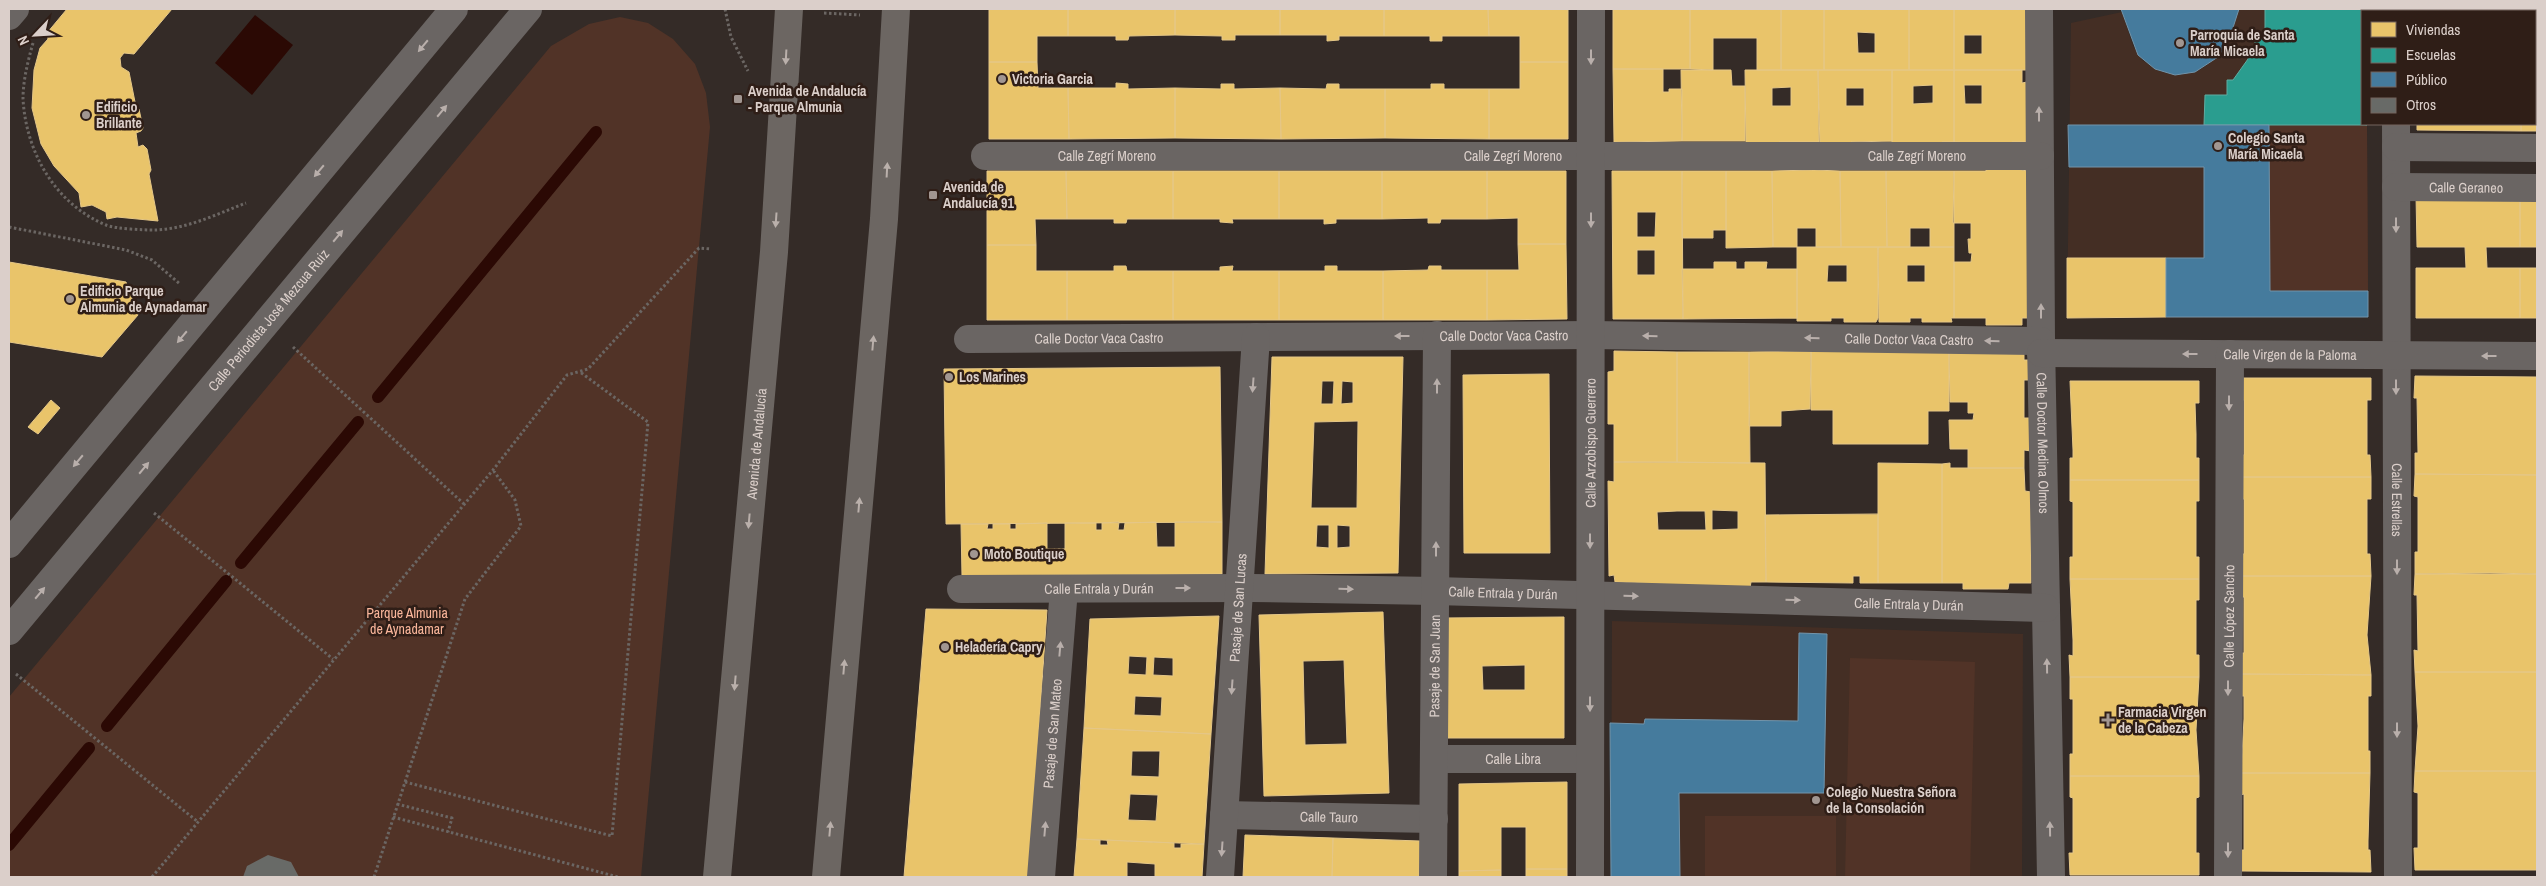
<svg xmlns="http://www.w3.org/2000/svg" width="2546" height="886" viewBox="0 0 2546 886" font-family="'Archivo Narrow',sans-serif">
  <rect width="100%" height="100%" fill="#342b27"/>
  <path fill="#442e24" d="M2239 9H2367V11H2362V124H2367L2368 317 2067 318 2071 23 2122 12 2133 46 2142 60 2159 71 2180 75 2201 69 2218 57 2229 40Z
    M1612 621 2023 634 2022 877H1611Z"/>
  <path fill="#513327" d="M620 17 648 23 673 39 695 64 706 93 710 127 641 877H9V697L551 46 589 24Z
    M2269 125H2367L2368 291H2270Z
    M1850 658 1975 662 1970 877H1845Z
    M1705 816H1836V877H1705Z"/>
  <path fill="#2b0904" d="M255 15 293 45 252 95 215 63Z"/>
  <path fill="#e9c46a" stroke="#e5c787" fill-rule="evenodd" d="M67 9H172L134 54 124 53 120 58 121 67 129 72 136 107 139 109 143 128 141 131 136 133 138 147 143 145 147 149 151 170 149 174 158 221 117 217 107 219 106 212 92 205 81 207 79 193 54 166 41 144 32 108 34 70 40 48 48 39 47 33Z
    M989 9H1068V36H1037V62H989Z
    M1068 9H1175V35L1129 36 1128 40H1116V36H1068Z
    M1175 9H1280V35H1235V40H1222V36L1175 35Z
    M1280 9H1384V36H1339V40L1327 41V35H1280Z
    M1384 9H1488L1489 36H1442V41H1430V36H1384Z
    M1488 9H1568V62H1520V36H1489Z
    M1613 9H1690V69H1613Z
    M1690 9H1781V70H1757V38H1713V70L1690 69Z
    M1781 9H1824V70H1781Z
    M1824 9H1909V70H1824ZM1857 32 1875 33V53H1858Z
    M1909 9H1954V70H1909Z
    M1954 9H2026L2027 70H1954ZM1964 35H1982V54H1964Z
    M2418 9H2522V11H2418Z
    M2522 9 2537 10V59L2535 60V11Z
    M989 62H1037L1038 88H1068L1069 139H989Z
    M1520 62H1568V139H1489V89H1520Z
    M1613 69H1663V92H1669V89H1682V141L1614 142Z
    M1681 70H1731L1732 86H1745V141H1682Z
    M1745 70H1818L1819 142H1779L1780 147H1746ZM1791 87V106H1772V88Z
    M1818 70H1892V141L1851 142V148H1820ZM1846 88H1864V106H1846Z
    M1892 70H1954V142H1942V147H1892ZM1933 85V103L1913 104V86Z
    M1954 70H2022V83L2027 82V142H2012V147H1960V142H1954ZM1964 85H1982V104H1965Z
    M2535 81H2537V131H2521V124H2535Z
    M1116 83 1128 84V89L1175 88V138L1069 139 1068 88H1116Z
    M1221 84H1234V89L1280 88 1281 139 1175 138V88L1221 89Z
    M1327 84H1339V89H1385V138L1281 139 1280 88 1326 89Z
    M1431 84H1444V89H1489V139L1385 138V89H1431Z
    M2417 124H2521V131L2417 130Z
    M1986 166H2021V170L2028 171 2029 318H2022V325H1986V318H1954V262H1971L1972 253H1969L1968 239H1971V223H1953L1954 171H1986Z
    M1814 170 1840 171 1841 247H1816V228H1797V247H1773L1772 171Z
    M987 171H1066L1067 219H1035L1036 245H987Z
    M1066 171H1173V219H1127L1126 223H1114V219H1067Z
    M1173 171H1279V219H1232L1233 223 1220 222V219H1173Z
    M1279 171H1382V219H1336V223L1324 224V219H1279Z
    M1382 171H1487V219H1441L1440 223H1428V218L1382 219Z
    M1487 171H1566V244H1518V218L1487 219Z
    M1612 171H1682L1683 319H1613ZM1637 212H1656L1655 237H1637ZM1637 250H1655V275H1637Z
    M1682 171H1726V230H1713V238H1682Z
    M1726 171H1772L1773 247 1726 248Z
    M1840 171H1886L1887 247H1841Z
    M1886 171H1954V247H1930V228H1910V247H1887Z
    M2416 196 2520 197V247H2486L2487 268H2520V318H2416V268H2466L2465 247H2417Z
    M2520 197H2537V247H2520Z
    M1518 244H1566L1567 319 1487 320V270H1519Z
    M987 245H1036V271H1067V320H987Z
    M1797 247H1878V318L1876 322H1844V318H1831V321H1797ZM1828 265H1847V282H1827Z
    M1878 247H1954V318H1951L1952 322H1922V318H1910V322H1879ZM1907 265H1925V282H1907Z
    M2067 258H2166V317L2067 318Z
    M9 262 126 282 138 315 102 357 9 342Z
    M1714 262H1736V269H1745V262H1767L1766 269H1797V318L1683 319 1682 269H1714Z
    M1114 266H1126L1127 271H1173V320H1067V271H1114Z
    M1233 266 1232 271H1279V320H1173V271H1220V267Z
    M1325 266H1337V271H1383V320H1279V271H1325Z
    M1429 266H1441V270H1487V320H1383V271L1428 270Z
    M2520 268H2537V318H2520Z
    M1614 351 1677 352V462H1614V424H1608V372L1614 371Z
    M1811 351H1949V411H1928V444H1833V410H1811Z
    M1811 351 1810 409 1781 411V426H1749V352Z
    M1949 351H2024V360H2030V380H2024V418H2030L2031 451 2024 450V468H1968V449H1950L1949 420H1973L1974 413H1968V402H1950Z
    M1677 352H1749L1750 463 1677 462Z
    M1272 357H1403L1398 573 1265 574ZM1322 381H1334L1333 404H1321ZM1342 381 1353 382V403L1341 404ZM1358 421 1357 508H1311L1314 422ZM1317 525H1329V548L1316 547ZM1337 525 1350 526V547L1337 548Z
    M1220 367 1222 522 946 524 944 369Z
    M1549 374 1550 553H1464L1463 375Z
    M2415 376 2537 377V475L2415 474V453H2418L2417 398H2414Z
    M2241 378H2371V400H2367V455H2370L2371 477H2241V455H2244V400H2241Z
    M2070 381H2199V403H2195L2196 434V458H2199V480H2070V458H2073V450Z
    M51 400 60 408 38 434 28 427Z
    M1614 462 1765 463 1766 582H1751L1750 588 1615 582 1614 575 1609 576 1608 481 1614 482ZM1712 510 1738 511V529L1712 530ZM1677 511H1705L1706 530H1658L1657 512Z
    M1878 463 1942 464V583H1878Z
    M1950 463V468H2024L2025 491 2031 492V583H2009L2008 589H1963V583H1942V464Z
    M2415 474 2537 475V574H2415V552H2418V497L2414 496Z
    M2241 477H2371V499H2367V554H2370L2371 576H2241V554H2244V499H2241Z
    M2070 480H2199V501H2196V557H2199V579H2070V557H2073V502L2070 501Z
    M1878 514V583H1860V576H1853V583L1766 582 1765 515Z
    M1119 522 1118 530H1124L1125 523 1156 522 1157 547H1175V522H1222V574L962 576 961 524H988L987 529H993V524H1010V529H1016V524L1047 523V549H1065V523H1096V530H1102V523Z
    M2490 573 2537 574V672H2415L2414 650 2418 651 2417 595H2414L2415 574Z
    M2241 576H2371L2367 635 2371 675 2241 674V653H2244V597H2241Z
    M2070 579H2199V600H2196V655H2199V677H2070L2069 655 2073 656V640Z
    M926 609 1047 610 1029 877H904Z
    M1383 612 1389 793 1264 796 1259 615ZM1344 660 1347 744 1305 745 1303 661Z
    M1219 616 1211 734 1084 728 1090 619ZM1129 656 1147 657 1146 675 1128 674ZM1154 657 1173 658V676L1153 675ZM1135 696 1162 697 1161 716 1134 715Z
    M1564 617V738H1442V618ZM1525 665V690H1483L1482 666Z
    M2415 672H2537V771H2415L2418 726Z
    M2241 674 2371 675V696H2368V751H2370V773H2241L2244 719V696H2241Z
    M2070 677H2199L2196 730 2199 776H2070V754H2073V699H2070Z
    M1084 728 1211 734 1204 844 1077 839ZM1132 751H1160L1159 777 1131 776ZM1130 794 1158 795 1156 821 1128 820Z
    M2415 771H2537V870H2415L2414 848H2418V793L2414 792Z
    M2241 773H2370L2368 841V850H2370L2371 872 2241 871V850H2244V794L2241 795Z
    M2070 776H2199V797L2196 798V853H2199V875H2070L2069 853H2073V798L2070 797Z
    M1567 782V869H1526V827H1501V870L1459 871V784Z
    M1245 835 1333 838 1332 877H1243Z
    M1333 838 1420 841 1419 877H1332Z
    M1077 839 1100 840V845H1108L1107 840 1174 843V848H1181V844H1204L1202 877H1155V864L1127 862V877H1074Z
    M1526 869H1567V877H1526Z
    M1501 870V877H1459V871Z"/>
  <path fill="#2a9d8f" stroke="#5faca1" d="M2265 9H2367V11H2362V124L2367 125H2204L2205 95H2227V80H2233L2248 59V50H2255V37H2265Z"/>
  <path fill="#457b9d" stroke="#7294aa" d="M2121 9H2239L2229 40 2218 57 2195 72 2175 75 2155 69 2138 55Z
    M2068 125H2269L2270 291H2368V317H2166V258H2204V167H2069Z
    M1799 633 1827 634 1824 793H1679L1680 877H1611L1610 723 1644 724 1645 719 1798 721Z"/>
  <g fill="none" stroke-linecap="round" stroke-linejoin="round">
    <path stroke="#2b0904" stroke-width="12" d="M378 397 596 132
      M241 563 358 422
      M107 726 226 581
      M9 845 89 748"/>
  </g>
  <path fill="#686a67" d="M268 855 291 862 299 877H243L247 866Z"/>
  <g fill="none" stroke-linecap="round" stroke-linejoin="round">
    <path stroke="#6b6663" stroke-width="3" stroke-dasharray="2.5 2.5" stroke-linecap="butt" d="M725 9 731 37 748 71
      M824 13 860 15
      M33 43C28 61 23 80 23 99 26 152 55 204 106 225 116 229 144 230 155 230 187 229 217 214 246 203
      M9 227 126 250 152 260 180 284
      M293 347 464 504
      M154 513 333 659
      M16 674 198 822
      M405 782 612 836 648 422 580 372
      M397 804 452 818 448 832
      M393 817 618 877
      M152 877 493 470 567 375 588 369 699 248 711 249
      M374 877 465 599 521 526 515 500 493 470"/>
    <g stroke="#6a6563" stroke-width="28">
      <path id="s1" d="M2039 9 2041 341 2051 877"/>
      <path d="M2395 9V11"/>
      <path d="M9 16 15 9"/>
      <path id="s2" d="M2396 124 2398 877"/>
      <path d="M2396 147 2537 148"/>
      <path id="s3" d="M985 156H2040"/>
      <path id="s4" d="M2396 187 2537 188"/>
      <path id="s5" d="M968 339 1591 335 2041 341"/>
      <path id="s6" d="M2041 353 2537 356"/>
      <path d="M9 544 454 9"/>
      <path id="s7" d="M961 589 1252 588 1435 591 2046 608"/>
      <path id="s8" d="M9 631 528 9"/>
      <path id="s9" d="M1434 759H1590"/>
      <path id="s10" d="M1224 815 1434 819"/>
      <path id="s11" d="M1041 877 1064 589"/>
      <path id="s12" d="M1220 877 1256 337"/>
      <path id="s13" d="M1433 877 1437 335"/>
      <path id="s14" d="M1590 877 1591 9"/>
      <path id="s15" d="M2228 877 2230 354"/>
    </g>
    <g stroke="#6c6662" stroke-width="28">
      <path id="s16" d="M717 877 774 252 789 9"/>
      <path d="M826 877 884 219 896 9"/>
    </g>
  </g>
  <defs><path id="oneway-solid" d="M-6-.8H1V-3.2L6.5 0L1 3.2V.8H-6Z" transform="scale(1.25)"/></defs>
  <g fill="#b9afab">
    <use href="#oneway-solid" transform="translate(423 46) rotate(130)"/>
    <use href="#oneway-solid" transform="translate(1591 57) rotate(90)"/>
    <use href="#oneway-solid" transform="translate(442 111) rotate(-50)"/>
    <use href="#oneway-solid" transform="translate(2039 114) rotate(-90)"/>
    <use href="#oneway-solid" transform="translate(319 171) rotate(130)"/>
    <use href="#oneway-solid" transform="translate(1591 220) rotate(90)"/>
    <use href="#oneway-solid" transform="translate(2396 225) rotate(90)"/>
    <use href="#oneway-solid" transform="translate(338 236) rotate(-50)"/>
    <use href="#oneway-solid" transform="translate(2041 311) rotate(-90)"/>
    <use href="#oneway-solid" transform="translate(1402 336) rotate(180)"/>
    <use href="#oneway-solid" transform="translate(1650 336) rotate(-179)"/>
    <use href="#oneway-solid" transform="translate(182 337) rotate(130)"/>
    <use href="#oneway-solid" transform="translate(1812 338) rotate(-179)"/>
    <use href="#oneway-solid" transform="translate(1992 341) rotate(-179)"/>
    <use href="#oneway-solid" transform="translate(2190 354) rotate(-180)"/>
    <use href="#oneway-solid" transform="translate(2489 356) rotate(-180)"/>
    <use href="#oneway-solid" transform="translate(1253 385) rotate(94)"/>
    <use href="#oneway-solid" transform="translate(1437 386) rotate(-90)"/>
    <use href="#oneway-solid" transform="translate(2396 387) rotate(90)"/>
    <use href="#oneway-solid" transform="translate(2229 403) rotate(90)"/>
    <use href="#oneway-solid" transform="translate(78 461) rotate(130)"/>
    <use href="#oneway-solid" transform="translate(144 468) rotate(-50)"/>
    <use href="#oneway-solid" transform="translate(1590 541) rotate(90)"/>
    <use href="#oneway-solid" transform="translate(1436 549) rotate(-90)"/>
    <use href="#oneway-solid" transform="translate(2397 567) rotate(90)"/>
    <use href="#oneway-solid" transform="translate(1183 588)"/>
    <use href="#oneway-solid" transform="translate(1346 589) rotate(1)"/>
    <use href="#oneway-solid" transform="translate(40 593) rotate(-50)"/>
    <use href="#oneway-solid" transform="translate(1631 596) rotate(2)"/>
    <use href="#oneway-solid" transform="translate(1793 600) rotate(2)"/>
    <use href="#oneway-solid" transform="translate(1060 649) rotate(-85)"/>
    <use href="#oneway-solid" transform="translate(2047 666) rotate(-91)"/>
    <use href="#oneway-solid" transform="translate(1232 687) rotate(94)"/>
    <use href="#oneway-solid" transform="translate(2228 688) rotate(90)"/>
    <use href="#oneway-solid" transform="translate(1590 704) rotate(90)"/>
    <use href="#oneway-solid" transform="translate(2397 730) rotate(90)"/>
    <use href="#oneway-solid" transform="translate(1045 829) rotate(-85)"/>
    <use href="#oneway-solid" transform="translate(2050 829) rotate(-91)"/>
    <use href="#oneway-solid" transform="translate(1222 849) rotate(94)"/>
    <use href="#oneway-solid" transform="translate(2228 850) rotate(90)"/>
  </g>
  <g fill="#bab0ab">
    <use href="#oneway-solid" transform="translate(786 57) rotate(93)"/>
    <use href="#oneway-solid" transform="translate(887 170) rotate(-87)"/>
    <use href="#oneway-solid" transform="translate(776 220) rotate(94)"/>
    <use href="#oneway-solid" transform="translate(873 343) rotate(-85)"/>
    <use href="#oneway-solid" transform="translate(859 505) rotate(-85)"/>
    <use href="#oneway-solid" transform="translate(749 521) rotate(95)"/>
    <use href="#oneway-solid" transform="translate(844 667) rotate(-85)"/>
    <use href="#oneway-solid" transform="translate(735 683) rotate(95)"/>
    <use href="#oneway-solid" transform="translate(830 829) rotate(-85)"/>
  </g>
  <g fill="#a19691" stroke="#2f1e17" stroke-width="2">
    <circle cx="2180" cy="43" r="5"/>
    <circle cx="1002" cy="79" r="5"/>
    <rect x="733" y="94" width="10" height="10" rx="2.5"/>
    <circle cx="86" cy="115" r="5"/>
    <circle cx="2218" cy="146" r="5"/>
    <rect x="928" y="190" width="10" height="10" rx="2.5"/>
    <circle cx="70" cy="299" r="5"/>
    <circle cx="949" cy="377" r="5"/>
    <circle cx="974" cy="554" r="5"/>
    <circle cx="945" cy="647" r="5"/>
    <path d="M2105.5 712.5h5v5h5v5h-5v5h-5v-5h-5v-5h5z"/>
    <circle cx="1816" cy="800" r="5"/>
  </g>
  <g text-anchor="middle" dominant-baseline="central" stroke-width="5" stroke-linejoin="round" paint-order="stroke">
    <g font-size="14" font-weight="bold" fill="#dbcfca" stroke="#2f1e17" text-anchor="start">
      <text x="2190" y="35">Parroquia de Santa<tspan x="2190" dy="16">María Micaela</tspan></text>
      <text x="1012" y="79">Victoria Garcia</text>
      <text x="748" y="91">Avenida de Andalucía<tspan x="748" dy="16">- Parque Almunia</tspan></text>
      <text x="96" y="107">Edificio<tspan x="96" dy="16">Brillante</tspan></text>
      <text x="2228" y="138">Colegio Santa<tspan x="2228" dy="16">María Micaela</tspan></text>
      <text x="943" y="187">Avenida de<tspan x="943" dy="16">Andalucía 91</tspan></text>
      <text x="80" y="291">Edificio Parque<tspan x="80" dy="16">Almunia de Aynadamar</tspan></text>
      <text x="959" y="377">Los Marines</text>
      <text x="984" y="554">Moto Boutique</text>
      <text x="955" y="647">Heladería Capry</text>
      <text x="2118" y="712">Farmacia Virgen<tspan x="2118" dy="16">de la Cabeza</tspan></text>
      <text x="1826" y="792">Colegio Nuestra Señora<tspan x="1826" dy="16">de la Consolación</tspan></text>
    </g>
    <g font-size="14" fill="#dbcfca" stroke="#2f1e17">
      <text stroke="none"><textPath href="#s3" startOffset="932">Calle Zegrí Moreno</textPath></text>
      <text stroke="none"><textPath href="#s3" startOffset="122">Calle Zegrí Moreno</textPath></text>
      <text stroke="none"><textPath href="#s3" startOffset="528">Calle Zegrí Moreno</textPath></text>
      <text stroke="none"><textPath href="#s4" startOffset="70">Calle Geraneo</textPath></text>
      <text stroke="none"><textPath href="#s8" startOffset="405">Calle Periodista José Mezcua Ruiz</textPath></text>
      <text stroke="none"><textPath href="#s5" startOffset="536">Calle Doctor Vaca Castro</textPath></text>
      <text stroke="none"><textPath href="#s5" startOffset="131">Calle Doctor Vaca Castro</textPath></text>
      <text stroke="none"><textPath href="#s5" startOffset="941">Calle Doctor Vaca Castro</textPath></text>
      <text stroke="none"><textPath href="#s6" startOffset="249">Calle Virgen de la Paloma</textPath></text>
      <text stroke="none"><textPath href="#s16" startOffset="435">Avenida de Andalucía</textPath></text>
      <text stroke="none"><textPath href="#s14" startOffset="434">Calle Arzobispo Guerrero</textPath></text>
      <text stroke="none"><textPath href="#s1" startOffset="434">Calle Doctor Medina Olmos</textPath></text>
      <text stroke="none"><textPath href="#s2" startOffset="376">Calle Estrellas</textPath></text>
      <text stroke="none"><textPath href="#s7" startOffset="138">Calle Entrala y Durán</textPath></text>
      <text stroke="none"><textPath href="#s7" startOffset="542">Calle Entrala y Durán</textPath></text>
      <text stroke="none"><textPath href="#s7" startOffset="948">Calle Entrala y Durán</textPath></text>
      <text stroke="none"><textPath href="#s12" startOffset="270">Pasaje de San Lucas</textPath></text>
      <text stroke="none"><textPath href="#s15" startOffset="261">Calle López Sancho</textPath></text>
      <text stroke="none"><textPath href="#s13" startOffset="211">Pasaje de San Juan</textPath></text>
      <text stroke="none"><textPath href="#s11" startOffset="144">Pasaje de San Mateo</textPath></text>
      <text stroke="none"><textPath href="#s9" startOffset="79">Calle Libra</textPath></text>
      <text stroke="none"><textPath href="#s10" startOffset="105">Calle Tauro</textPath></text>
    </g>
    <g font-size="14" fill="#fab69b" stroke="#2f1e17">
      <text x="407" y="613">Parque Almunia<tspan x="407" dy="16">de Aynadamar</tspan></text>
    </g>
  </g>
  <rect width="2546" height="886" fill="none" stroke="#dbcfca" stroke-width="20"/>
  <rect x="2361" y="10" width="175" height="115" fill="#2f1e17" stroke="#74655f"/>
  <rect x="2371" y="22" width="25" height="15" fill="#e9c46a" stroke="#74655f"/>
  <text x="2406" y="35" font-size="15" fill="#dbcfca">Viviendas</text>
  <rect x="2371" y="48" width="25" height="15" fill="#2a9d8f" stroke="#74655f"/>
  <text x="2406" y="60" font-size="15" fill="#dbcfca">Escuelas</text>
  <rect x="2371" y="72" width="25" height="15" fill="#457b9d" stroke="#74655f"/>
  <text x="2406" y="85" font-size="15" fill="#dbcfca">Público</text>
  <rect x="2371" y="98" width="25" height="15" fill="#686a67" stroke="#74655f"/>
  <text x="2406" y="110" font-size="15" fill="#dbcfca">Otros</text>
  <g transform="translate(35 35) rotate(245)" stroke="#2f1e17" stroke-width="4" paint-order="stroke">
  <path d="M0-4L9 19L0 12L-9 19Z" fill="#dbcfca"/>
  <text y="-8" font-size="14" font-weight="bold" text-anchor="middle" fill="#dbcfca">N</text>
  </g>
</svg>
